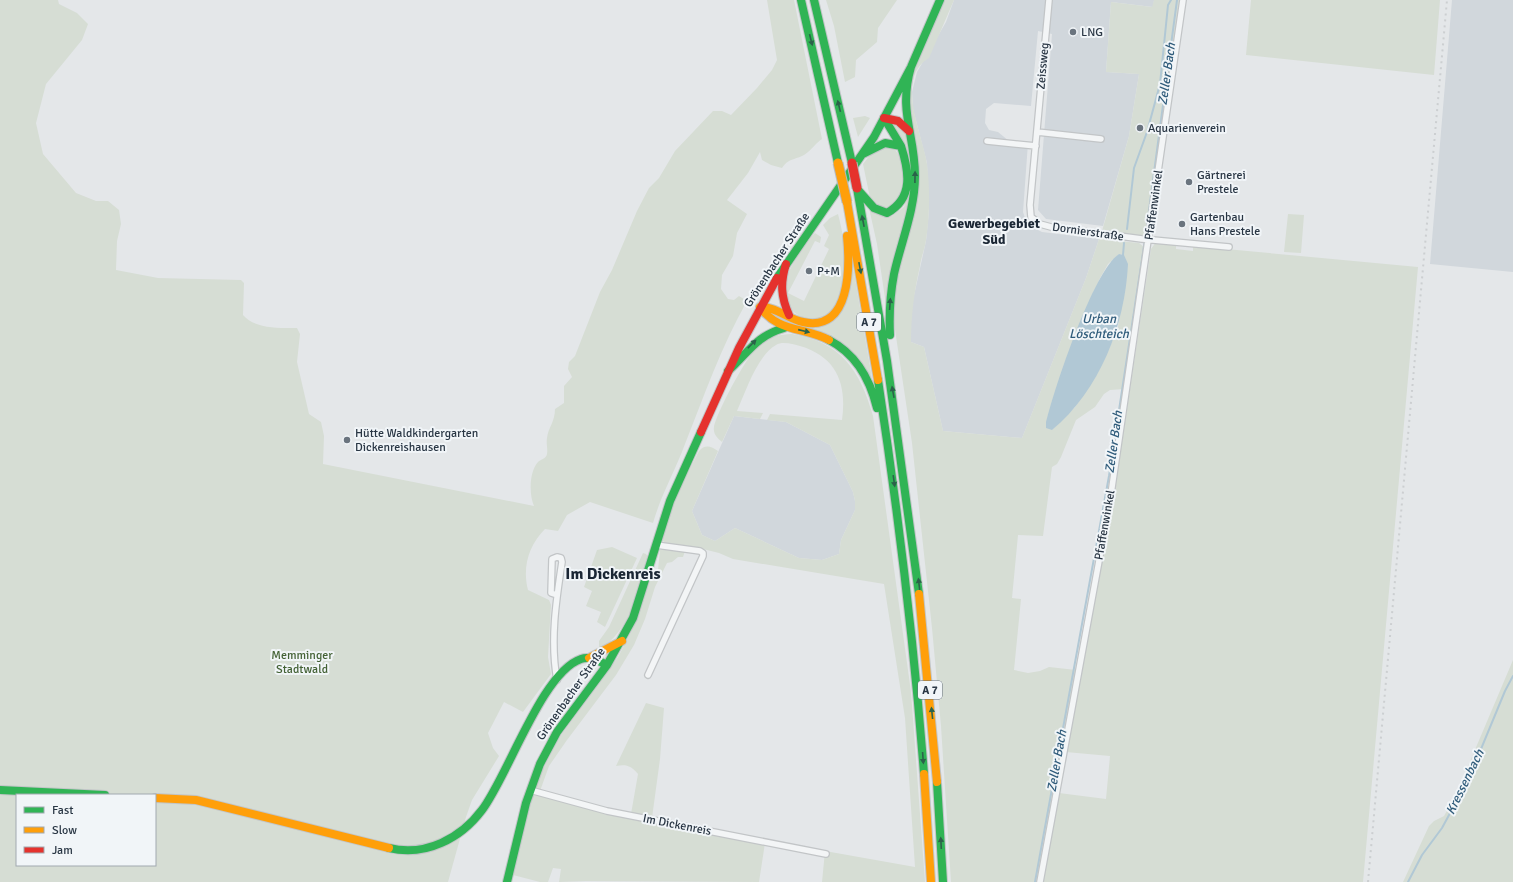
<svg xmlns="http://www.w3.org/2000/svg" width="1513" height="882" viewBox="0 0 1513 882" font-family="Signika,sans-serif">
  <rect width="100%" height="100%" fill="#e4e7e9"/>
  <path fill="#d1d7dc" d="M954 0H1154L1153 7 1111 2 1106 72 1139 74 1129 136 1103 226 1046 219 1038 210 1052 34 1038 31 1031 106 994 103 986 109 985 123 989 130 998 132 1009 141 1028 143 1023 212 1026 221 1030 226 1042 232 1099 239 1086 278 1022 438 943 431 924 347 911 342V309L926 241 929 211 927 163 913 109 912 92 917 72 946 22Z
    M1452 0H1513V272L1430 264Z
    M734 416 786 422 830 445 853 492 855 501V510L841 540 839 554 822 560 799 558 735 528 715 541 702 535 692 511Z"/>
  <path fill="#d6ddd4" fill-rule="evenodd" d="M0 0H58L59 4 77 13 88 24 82 40 46 84 36 123 43 154 76 193 96 201H108L119 210 121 224 117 241 116 270 158 278 241 280 244 283 243 315C255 329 279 328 297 328L300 334 297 362 309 414 321 422 324 436 323 464 534 506C529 495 529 472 538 462 541 459 546 459 547 454 548 449 546 444 547 438 548 428 555 422 555 409L564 403V386L572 377 568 369 569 362 575 356 600 292 612 270 637 211 649 188 659 178 675 151 713 111H722L731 115 757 88 772 70 777 60 767 0H794L822 139C816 143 813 148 808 152 798 161 790 156 782 168L771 165 762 160 760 152 748 173 727 200 747 214 737 233 733 256 722 275 721 289 728 299 734 300 739 296 747 301C721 347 704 396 685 444 675 471 661 495 653 523L590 502 567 515 558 531 545 529C529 545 522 567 528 590L549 600 551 605 548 657 551 674 523 712 504 702 488 733 493 748 499 756 472 800 466 817 448 882H0ZM17 795H155V865H17Z
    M826 0H897L878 28 877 42 856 60 855 77 845 82 834 26Z
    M944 0H954L929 58C894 78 923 135 927 164 930 188 930 215 926 240 925 249 921 257 920 266 914 292 911 316 911 342L924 347 943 431 1022 438 1086 278 1099 239 1139 243 1144 247 1124 389 1110 390 1104 394 1095 407 1076 420 1061 457 1057 464 1052 467 1043 536 1018 535 1012 598 1021 599 1014 670 1028 673 1040 671 1049 667 1076 670 1038 882H951L941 726 932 628 912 443 894 323 893 298 897 276 918 197 919 160 910 114 908 96 916 68ZM1119 254 1124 255 1118 328 1098 372 1075 407 1052 430 1099 280 1108 264Z
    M1154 0H1181L1147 232 1144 236 1102 231 1129 136 1139 74 1106 72 1111 2 1152 7Z
    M1251 0H1440L1434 75 1246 55Z
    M865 116 870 118 858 137 853 118Z
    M890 122 901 127 907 137 912 183 886 305 877 244 869 208 892 216 904 207 909 191Z
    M884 147 893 148C909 162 902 186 897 204L882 209 870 198 863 164 870 155Z
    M838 214C840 222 842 230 843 238 846 255 846 296 834 309 818 329 786 317 784 293 782 274 802 251 812 236L815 233 821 237 820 243 815 241 788 293 804 301 829 249 824 246 829 235 823 225 830 218Z
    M1288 214 1304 215 1301 253 1284 252Z
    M1156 242 1176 244V249L1193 251V246L1418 267 1363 882H1043L1059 793 1106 799 1110 756 1066 752 1112 509 1151 249Z
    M852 267H853L872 378 856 357 772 317 769 310 805 326 845 305 849 294Z
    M792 334C841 342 860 370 873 416L911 692 925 882H822L825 851 915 867 905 718 884 584 733 559 719 553 699 548 666 543 661 540 676 496 699 451C705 444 711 446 718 451L692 511 702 535 715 541 735 528 799 558 822 560 839 554 841 540 855 510V501L853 492 830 445 786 422 767 420 770 414 842 420C847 384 837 357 800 346 793 344 782 341 776 345 757 356 746 391 737 411L763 413 760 419 734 416 722 442C717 438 713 434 714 427 717 412 748 353 760 344 770 336 779 335 792 334Z
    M612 547 637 558 605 627 597 622 601 612 586 606 592 591 584 587 597 550Z
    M663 549 685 551 683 557H678L672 562 667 563 655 587 645 619 634 645 616 675 567 740 549 766 540 791 537 790 535 785 559 738 618 657 631 632 654 570H658L660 550Z
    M643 553 646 554 648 557C641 591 629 631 599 650V641L609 627Z
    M1513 660V882H1403L1429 826 1434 821 1444 816 1455 797Z
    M646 703 664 708 660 759 652 818 631 814 638 774C631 766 627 764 616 766Z
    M532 794 765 843 759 882 586 881 559 882 561 869 553 868 548 882H540L513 875Z"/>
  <path fill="#b1c8d5" d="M1119 254 1124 255 1128 264C1125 325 1100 390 1052 430L1046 428V422C1054 389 1093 271 1119 254Z"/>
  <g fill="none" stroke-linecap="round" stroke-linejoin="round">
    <path stroke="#b1c8d5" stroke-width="2" d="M1127 229 1134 168 1147 132 1160 84 1168 5 1171 0
      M1123 255 1124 243
      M1035 882 1109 476 1146 233 1177 0
      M1408 882 1422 855 1442 828 1469 778 1505 691 1513 676"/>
    <g stroke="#c2c5c7" stroke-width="8">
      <path id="street" d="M1049 0 1030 205 1031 217 1040 224 1051 227 1142 239 1229 247
        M1037 132 1101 139
        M987 141 1036 146
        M648 675 703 556V553L700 551 656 545
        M557 680C550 641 556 601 562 562L561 558 557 557 552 559 551 593 557 595
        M530 790 607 811 826 854
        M1040 882 1110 501 1183 0"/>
    </g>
    <g stroke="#c2c5c7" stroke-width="10">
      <path id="fast" d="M801 0 838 163
        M814 0 852 163
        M884 118 901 146
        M857 188 887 361 919 594
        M858 190 874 208 887 213C914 198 909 171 901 146L885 143 863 154
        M777 278 874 137 911 67 940 0
        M890 335C889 314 890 295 894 274 901 242 915 210 915 176 915 134 898 112 911 67
        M829 340C856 354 870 379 877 408
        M728 371C748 353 756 336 784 328
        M878 380C898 511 914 642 924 774
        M937 782 943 882
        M0 790 105 795
        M389 848C426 857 461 838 482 810 508 776 542 672 581 659 590 656 599 661 607 665
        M507 882 526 803 540 764 557 732 607 665 633 618 670 501 701 432"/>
    </g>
    <g stroke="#c2c5c7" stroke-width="10">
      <path id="slow" d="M847 202 878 380
        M829 340C804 327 777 332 760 307 777 307 788 319 803 322 851 333 850 266 847 236
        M919 594 937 782
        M589 658 622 641
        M924 774 931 882
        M155 798 196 800 389 848"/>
    </g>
    <g stroke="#c2c5c7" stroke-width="10">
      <path id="jam" d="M884 118 898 121 909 131
        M786 264C780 283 781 297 789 315
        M701 432 739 348 777 278"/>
    </g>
    <use href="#street" stroke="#f3f5f6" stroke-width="5.5"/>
    <use href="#fast" stroke="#30b455" stroke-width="8"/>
    <use href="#slow" stroke="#ff9f0a" stroke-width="8"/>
    <use href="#jam" stroke="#e5322d" stroke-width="8"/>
    <path stroke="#cccfd1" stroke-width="2" stroke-dasharray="2 4" stroke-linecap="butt" d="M1368 882 1447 0"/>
    <g stroke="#b6babe" stroke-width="11" stroke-linecap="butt">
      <path id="slow-bridge" d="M838 163 847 202"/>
    </g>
    <g stroke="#b6babe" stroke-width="11" stroke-linecap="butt">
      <path id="jam-bridge" d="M852 163 857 188"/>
    </g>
    <use href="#slow-bridge" stroke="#ff9f0a" stroke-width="9"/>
    <use href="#jam-bridge" stroke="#e5322d" stroke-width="9"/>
  </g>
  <defs><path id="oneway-solid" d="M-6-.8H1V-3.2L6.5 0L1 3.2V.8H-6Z"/></defs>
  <g fill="#2b624a">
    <use href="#oneway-solid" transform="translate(811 40) rotate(76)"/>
    <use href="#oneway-solid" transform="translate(839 106) rotate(-104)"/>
    <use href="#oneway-solid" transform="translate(915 177) rotate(-89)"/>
    <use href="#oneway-solid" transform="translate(863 221) rotate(-101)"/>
    <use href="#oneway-solid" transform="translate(860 268) rotate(79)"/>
    <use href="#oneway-solid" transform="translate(890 304) rotate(-86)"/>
    <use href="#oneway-solid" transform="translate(804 331) rotate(13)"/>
    <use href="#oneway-solid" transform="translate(752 344) rotate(-45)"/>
    <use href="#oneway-solid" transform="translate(893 392) rotate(-100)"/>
    <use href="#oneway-solid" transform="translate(894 481) rotate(82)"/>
    <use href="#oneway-solid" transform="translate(919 584) rotate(-97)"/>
    <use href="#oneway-solid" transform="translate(932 713) rotate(-96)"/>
    <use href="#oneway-solid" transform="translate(923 758) rotate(86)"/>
    <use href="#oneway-solid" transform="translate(941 843) rotate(-93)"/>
  </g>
  <g fill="#6a747e" stroke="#f1f5f8" stroke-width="1.5">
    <circle cx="1073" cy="32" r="4"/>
    <circle cx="1140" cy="128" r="4"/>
    <circle cx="1189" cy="182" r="4"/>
    <circle cx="1182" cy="224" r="4"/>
    <circle cx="809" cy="271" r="4"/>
    <circle cx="347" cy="440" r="4"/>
  </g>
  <g text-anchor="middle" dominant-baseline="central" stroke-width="4" stroke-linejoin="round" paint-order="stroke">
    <g fill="#f1f5f8" stroke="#656f7a" stroke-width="1">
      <rect x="857" y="313" width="24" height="18" rx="3"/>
      <rect x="918" y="681" width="24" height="18" rx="3"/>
    </g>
    <g font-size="11" font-weight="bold" fill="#293644">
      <text x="869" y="322">A 7</text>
      <text x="930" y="690">A 7</text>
    </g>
    <g font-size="12" fill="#293644" stroke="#f1f5f8" text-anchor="start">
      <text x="1081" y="32">LNG</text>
      <text x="1148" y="128">Aquarienverein</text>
      <text x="1197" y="175">Gärtnerei<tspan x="1197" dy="14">Prestele</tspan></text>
      <text x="1190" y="217">Gartenbau<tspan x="1190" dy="14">Hans Prestele</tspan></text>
      <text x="817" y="271">P+M</text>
      <text x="355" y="433">Hütte Waldkindergarten<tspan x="355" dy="14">Dickenreishausen</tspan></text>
    </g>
    <g font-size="12" fill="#293644" stroke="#f1f5f8">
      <text transform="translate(1043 66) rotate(-85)">Zeissweg</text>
      <text transform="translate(1154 205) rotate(-82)">Pfaffenwinkel</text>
      <text transform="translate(1088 232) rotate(8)">Dornierstraße</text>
      <text transform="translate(777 260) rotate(-57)">Grönenbacher Straße</text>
      <text transform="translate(1105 525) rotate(-80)">Pfaffenwinkel</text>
      <text transform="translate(571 694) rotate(-55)">Grönenbacher Straße</text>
      <text transform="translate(677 825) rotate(11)">Im Dickenreis</text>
    </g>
    <g font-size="12" fill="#436135" stroke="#f1f5f8">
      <text x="302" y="655">Memminger<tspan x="302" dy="14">Stadtwald</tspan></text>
    </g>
    <g font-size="13" font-style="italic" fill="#305c7b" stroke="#f1f5f8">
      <text transform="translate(1167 74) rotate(-82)">Zeller Bach</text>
      <text x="1099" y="319">Urban<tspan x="1099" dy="15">Löschteich</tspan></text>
      <text transform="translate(1114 442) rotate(-82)">Zeller Bach</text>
      <text transform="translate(1057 761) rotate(-80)">Zeller Bach</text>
      <text transform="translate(1465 782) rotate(-64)">Kressenbach</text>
    </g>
    <g font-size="14" font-weight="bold" fill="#1b2735" stroke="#f1f5f8">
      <text x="994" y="223">Gewerbegebiet<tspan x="994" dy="16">Süd</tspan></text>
    </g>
    <g font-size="16" font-weight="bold" fill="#1b2735" stroke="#f1f5f8">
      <text x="613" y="574">Im Dickenreis</text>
    </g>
  </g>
  <rect x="16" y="794" width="140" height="72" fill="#f1f5f8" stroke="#a1a9b0"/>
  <rect x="24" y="807" width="20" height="6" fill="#30b455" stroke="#a1a9b0"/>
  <text x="52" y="814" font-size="12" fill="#293644">Fast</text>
  <rect x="24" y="827" width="20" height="6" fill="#ff9f0a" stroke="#a1a9b0"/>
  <text x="52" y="834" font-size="12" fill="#293644">Slow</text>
  <rect x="24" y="847" width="20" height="6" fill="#e5322d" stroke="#a1a9b0"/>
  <text x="52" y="854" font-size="12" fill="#293644">Jam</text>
</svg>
